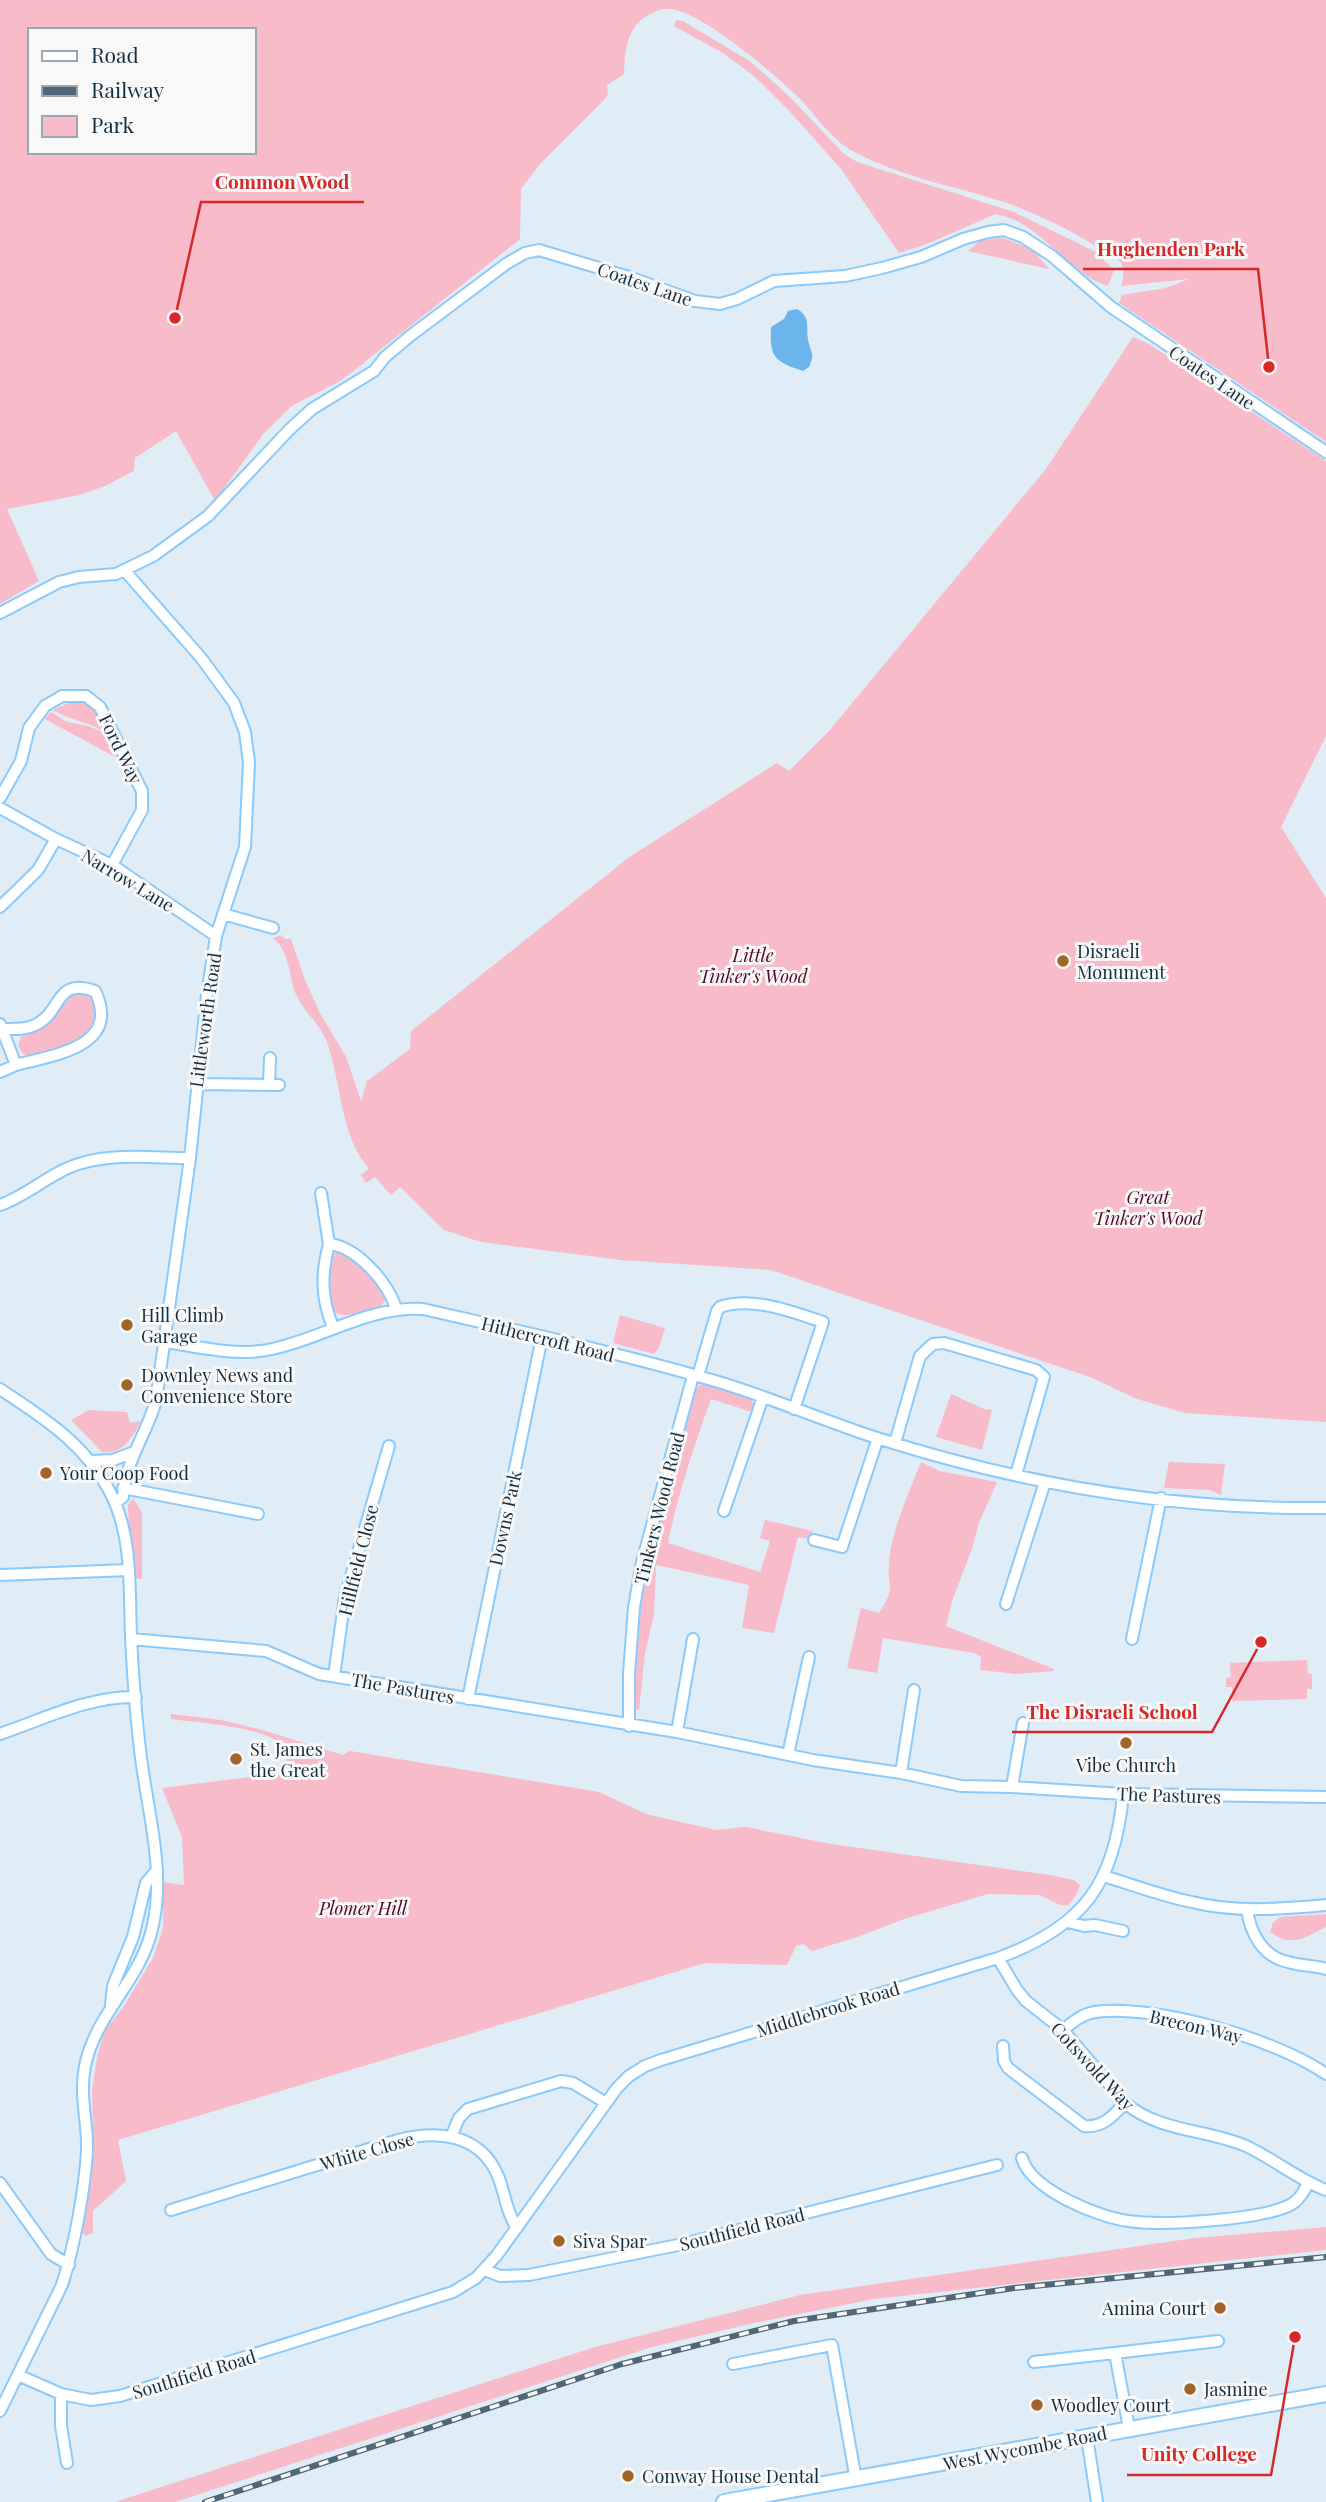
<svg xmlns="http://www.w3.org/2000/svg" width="1326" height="2502" viewBox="0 0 1326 2502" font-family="'Playfair Display',serif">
  <rect width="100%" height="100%" fill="#e0ecf6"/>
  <path fill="#f7bbca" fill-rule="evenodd" d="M0 0H1326V442L1119 303 1122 295 1166 288 1189 279 1121 286C1124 279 1124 267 1120 261 1115 255 1104 250 1098 247 1070 230 1037 214 1007 203 962 188 914 180 871 160 861 155 851 151 843 145 826 132 814 113 799 98 774 74 703 12 670 9 664 8 659 10 654 12 627 24 625 47 624 74L607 85 608 95 601 103 540 164 521 189 520 239 342 380 292 406 264 433 215 501 176 431 135 458 134 471 105 486 80 495 7 509 39 581 0 604ZM30 30H254V152H30Z
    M676 20 683 21 751 62 790 97 843 153 857 162 1014 212 1094 251 1114 270 1108 286C1070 274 1052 239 1017 221 1011 218 1003 216 996 214L927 244 899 253 841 169 793 115 754 76 723 53 674 26Z
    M1003 238 1032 249 1049 269 968 251 981 240Z
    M1133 337 1149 344 1326 461V736L1281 827 1326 898V1422L1185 1413 1137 1399 1090 1377 771 1270 621 1260 481 1242 444 1230 400 1187 391 1195 375 1177 366 1183 361 1175 369 1169C339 1133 342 1084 327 1042 320 1023 302 1011 295 992 289 975 289 950 273 938L281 935 285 939H291L305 980 319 1011 346 1057 361 1101 367 1081 410 1049 411 1031 628 858 777 763 789 771 829 731 1046 469Z
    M73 701C95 701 101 716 108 734 91 722 72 721 53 710Z
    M51 712 67 722 89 726 100 731 110 739 117 756 111 755 45 719Z
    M75 991 91 992 100 1010 90 1037 84 1041 34 1056C22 1057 15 1048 21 1037L48 1025Z
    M338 1250 351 1253 388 1296 381 1306C368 1307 349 1320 337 1313 323 1305 326 1259 338 1250Z
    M620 1315 665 1328 659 1348 654 1354 613 1343Z
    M707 1383 750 1398 754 1404 752 1412 711 1399C694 1446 678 1494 668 1543L760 1572 770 1541 760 1538 765 1520 813 1531 810 1539 798 1537 774 1633 742 1628 749 1585 656 1565 654 1615 645 1653 639 1710 634 1709 636 1617 646 1563 695 1390 700 1385Z
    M951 1394 984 1409 992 1410 982 1450 936 1437Z
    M89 1410 127 1412 130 1423 139 1421 140 1423C132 1439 121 1455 102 1452L71 1420Z
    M921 1462 939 1471 997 1482 979 1523 972 1549 952 1601 946 1626 1054 1669V1671L1016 1674 980 1670 981 1657 974 1653 883 1638 877 1673 847 1668 861 1608 879 1613C897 1585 887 1589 889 1562 891 1532 910 1490 921 1462Z
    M1169 1462 1225 1464 1221 1495 1210 1490 1164 1488Z
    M133 1498 142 1513V1579L134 1578 128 1512V1505Z
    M1307 1660 1308 1674H1312V1689H1307V1699L1232 1701V1687H1226V1678L1231 1677 1230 1663Z
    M171 1714 221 1720 262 1730 343 1755 350 1751 599 1792 646 1814 716 1830 746 1827 831 1844 1050 1875 1074 1880 1080 1885 1075 1897 1068 1905H1060L1040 1895 988 1894 904 1919 860 1936 812 1951 803 1944 796 1946 787 1965 705 1963 118 2140 126 2181 93 2211V2233L86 2236 81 2232 94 2153 92 2091 97 2057 104 2032 124 2006 153 1958 163 1928V1882L184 1885 182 1837 162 1788 289 1772C286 1762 285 1749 277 1742 262 1727 194 1722 171 1719Z
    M1326 1914V1927C1304 1938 1292 1948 1270 1932L1273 1922 1281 1917Z
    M1326 2227V2250L874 2299 754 2323 652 2347 175 2502H115L595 2347 800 2295 1195 2238Z"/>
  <path fill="#6bb5ec" d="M797 309C811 317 806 327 808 339 810 352 816 353 809 367L803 371C775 362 769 357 771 327L784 319 788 311Z"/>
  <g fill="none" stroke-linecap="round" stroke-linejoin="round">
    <g stroke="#8bcafa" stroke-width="14">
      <path id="minor" d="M0 613 59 582 79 577 116 574 153 556 208 516 289 430 312 409 374 371 385 357 410 336 506 264 525 253 539 250 629 277 695 301 720 304 737 299 774 281 845 276 882 268 921 257 963 239 988 232 1004 230 1023 237 1052 256 1111 307 1326 452
        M0 798 21 761 29 728 45 706 62 696H86L100 707 142 791V810L112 865
        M0 808 56 839 112 865 216 936
        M0 907 38 870 56 839
        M223 914 273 928
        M0 1024 16 1065C53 1055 122 1047 95 991 54 977 63 1012 35 1025 25 1030 13 1029 2 1029
        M0 1072 16 1065
        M196 1084 279 1085
        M269 1085 270 1058
        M321 1193 329 1244
        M0 1205C29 1195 52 1171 82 1163 115 1153 155 1158 190 1158
        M333 1327C321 1298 321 1274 329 1244 356 1246 391 1285 396 1310
        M165 1342C201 1347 237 1357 272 1349 324 1338 368 1306 423 1309 523 1332 624 1354 722 1383 774 1399 825 1421 877 1438 1021 1484 1174 1510 1326 1508
        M698 1376 717 1311 720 1307C753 1296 793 1312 823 1322L794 1409
        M0 1389C43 1418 85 1443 110 1492 133 1536 129 1588 131 1637 133 1677 136 1718 141 1758 148 1813 165 1870 153 1925 142 1980 96 2012 85 2066 79 2097 88 2121 87 2150 85 2189 74 2248 62 2285L0 2411
        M895 1443 920 1356 933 1344 944 1343 1036 1370 1044 1377 1016 1475
        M92 1461 113 1460 134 1452
        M123 1488 258 1514
        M115 1503 123 1497C125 1462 146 1435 156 1401L190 1158 207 995 216 936 245 847 249 762 245 732 234 703 202 659 125 571
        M724 1511 763 1397
        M814 1540 842 1547 878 1438
        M0 1575 129 1570
        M1006 1604 1045 1482
        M131 1639 266 1651 319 1674 677 1732 813 1760 901 1773 961 1786 1012 1787 1123 1794 1326 1797
        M1132 1639 1161 1498
        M334 1676 345 1597 389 1446
        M468 1699 542 1337
        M629 1726V1674L634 1607 642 1562 693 1376
        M677 1732 693 1639
        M0 1734C44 1719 89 1696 136 1697
        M788 1755 809 1657
        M901 1773 914 1690
        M1012 1787 1023 1723
        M1104 1876C1133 1885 1162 1896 1192 1902 1235 1913 1282 1909 1326 1905
        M1247 1909C1250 1933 1263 1957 1288 1962 1300 1966 1313 1965 1326 1969
        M1068 1922 1084 1926 1095 1925 1123 1931
        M998 1958 1017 1990 1026 2001 1063 2030 1125 2103C1160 2132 1205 2129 1246 2146 1274 2159 1297 2179 1326 2190
        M111 2005 113 1986 133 1937 146 1883 157 1870
        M1063 2030C1073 2022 1082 2014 1095 2012 1157 2004 1275 2039 1326 2074
        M1003 2046 1004 2061 1008 2068 1084 2126C1103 2128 1113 2116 1125 2103
        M451 2137 459 2118 468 2109 561 2081 573 2083 606 2103
        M1022 2158C1031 2190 1098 2217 1128 2221 1163 2226 1263 2220 1292 2204 1300 2199 1304 2191 1308 2183
        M0 2183 51 2254 69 2265
        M171 2210 398 2140C436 2130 480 2133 498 2176 505 2193 506 2212 517 2228
        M485 2270 500 2276 529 2275 683 2244 997 2165
        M1034 2362 1115 2353
        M733 2364 832 2345 856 2480
        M18 2375 61 2394 91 2400 120 2396 453 2292 476 2278 497 2255 617 2088 629 2076 645 2066 661 2060 998 1958C1083 1927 1115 1884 1123 1794
        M61 2394V2426L67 2463
        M1129 2428 1115 2353 1218 2341
        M1087 2437 1097 2502"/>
    </g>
    <g stroke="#8bcafa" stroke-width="18">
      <path id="major" d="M724 2502 1326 2394"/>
    </g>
    <use href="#minor" stroke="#fff" stroke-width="10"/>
    <use href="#major" stroke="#fff" stroke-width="14"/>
    <g stroke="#516777" stroke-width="6">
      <path id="rail" d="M205 2502 622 2364 794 2321 1014 2288 1326 2257"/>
    </g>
    <use href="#rail" stroke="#f8f8f8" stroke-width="3.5" stroke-dasharray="10" stroke-linecap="butt"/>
  </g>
  <g fill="#a26529" stroke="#f8f8f8" stroke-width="2.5">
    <circle cx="1063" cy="961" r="7"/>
    <circle cx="127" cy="1325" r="7"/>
    <circle cx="127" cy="1385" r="7"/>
    <circle cx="46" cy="1473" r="7"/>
    <circle cx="1126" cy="1743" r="7"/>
    <circle cx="236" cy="1759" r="7"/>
    <circle cx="559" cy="2241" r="7"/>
    <circle cx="1220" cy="2308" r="7"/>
    <circle cx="1190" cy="2389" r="7"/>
    <circle cx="1037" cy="2405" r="7"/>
    <circle cx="628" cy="2476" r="7"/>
  </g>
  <g text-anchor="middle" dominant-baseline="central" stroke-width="6" stroke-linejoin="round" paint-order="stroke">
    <g font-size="18" fill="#142e41" stroke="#f8f8f8">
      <text transform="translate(645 284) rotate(19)">Coates Lane</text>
      <text transform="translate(1212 377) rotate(34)">Coates Lane</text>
      <text transform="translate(121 749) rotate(64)">Ford Way</text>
      <text transform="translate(128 880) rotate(31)">Narrow Lane</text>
      <text transform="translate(205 1020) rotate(-82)">Littleworth Road</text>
      <text transform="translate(548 1339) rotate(14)">Hithercroft Road</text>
      <text transform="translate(659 1508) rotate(-76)">Tinkers Wood Road</text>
      <text transform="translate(505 1518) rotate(-78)">Downs Park</text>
      <text transform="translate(358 1560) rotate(-76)">Hillfield Close</text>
      <text transform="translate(403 1688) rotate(10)">The Pastures</text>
      <text transform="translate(1169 1795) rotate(2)">The Pastures</text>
      <text transform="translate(828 2009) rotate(-17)">Middlebrook Road</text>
      <text transform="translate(1196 2026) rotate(13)">Brecon Way</text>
      <text transform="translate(1093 2066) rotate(47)">Cotswold Way</text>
      <text transform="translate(367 2151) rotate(-16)">White Close</text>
      <text transform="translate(742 2229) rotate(-14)">Southfield Road</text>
      <text transform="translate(194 2374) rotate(-17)">Southfield Road</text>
      <text transform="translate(1025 2448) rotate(-11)">West Wycombe Road</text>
    </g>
    <g font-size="18" fill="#142e41" stroke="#f8f8f8" text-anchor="start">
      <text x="1077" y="951">Disraeli<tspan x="1077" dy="21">Monument</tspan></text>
      <text x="141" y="1315">Hill Climb<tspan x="141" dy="21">Garage</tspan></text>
      <text x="141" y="1375">Downley News and<tspan x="141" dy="21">Convenience Store</tspan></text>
      <text x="60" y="1473">Your Coop Food</text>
      <text x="250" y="1749">St. James<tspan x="250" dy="21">the Great</tspan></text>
      <text x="1126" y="1765" text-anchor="middle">Vibe Church</text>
      <text x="573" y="2241">Siva Spar</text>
      <text x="1206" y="2308" text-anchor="end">Amina Court</text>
      <text x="1204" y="2389">Jasmine</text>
      <text x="1051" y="2405">Woodley Court</text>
      <text x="642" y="2476">Conway House Dental</text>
    </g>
    <g font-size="18" font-style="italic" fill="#540628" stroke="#f8f8f8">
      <text x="753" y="955">Little<tspan x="753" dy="21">Tinker's Wood</tspan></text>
      <text x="1148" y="1197">Great<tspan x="1148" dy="21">Tinker's Wood</tspan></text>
      <text x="363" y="1908">Plomer Hill</text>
    </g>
  </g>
  <path fill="none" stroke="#d62828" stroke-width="2.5" d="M175 318L201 202H364M1269 367L1258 269H1083M1261 1642L1212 1732H1012M1295 2337L1271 2475H1127"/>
  <g fill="#d62828" stroke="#f8f8f8" stroke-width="2.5">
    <circle cx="175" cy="318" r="7"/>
    <circle cx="1269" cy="367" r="7"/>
    <circle cx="1261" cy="1642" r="7"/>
    <circle cx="1295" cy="2337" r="7"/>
  </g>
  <g font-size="19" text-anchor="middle" font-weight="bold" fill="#d62828" stroke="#f8f8f8" stroke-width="6" stroke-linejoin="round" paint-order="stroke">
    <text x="282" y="189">Common Wood</text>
    <text x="1171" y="256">Hughenden Park</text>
    <text x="1112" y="1719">The Disraeli School</text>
    <text x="1199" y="2461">Unity College</text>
  </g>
  <rect x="28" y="28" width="228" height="126" fill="#f8f8f8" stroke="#9da7af" stroke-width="2"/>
  <rect x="42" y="51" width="35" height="10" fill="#ffffff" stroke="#9da7af" stroke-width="2"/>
  <text x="91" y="63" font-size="21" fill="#142e41">Road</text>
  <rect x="42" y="86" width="35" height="10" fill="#516777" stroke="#9da7af" stroke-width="2"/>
  <text x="91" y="98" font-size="21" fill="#142e41">Railway</text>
  <rect x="42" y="116" width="35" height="21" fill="#f7bbca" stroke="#9da7af" stroke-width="2"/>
  <text x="91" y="133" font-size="21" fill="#142e41">Park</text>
</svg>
